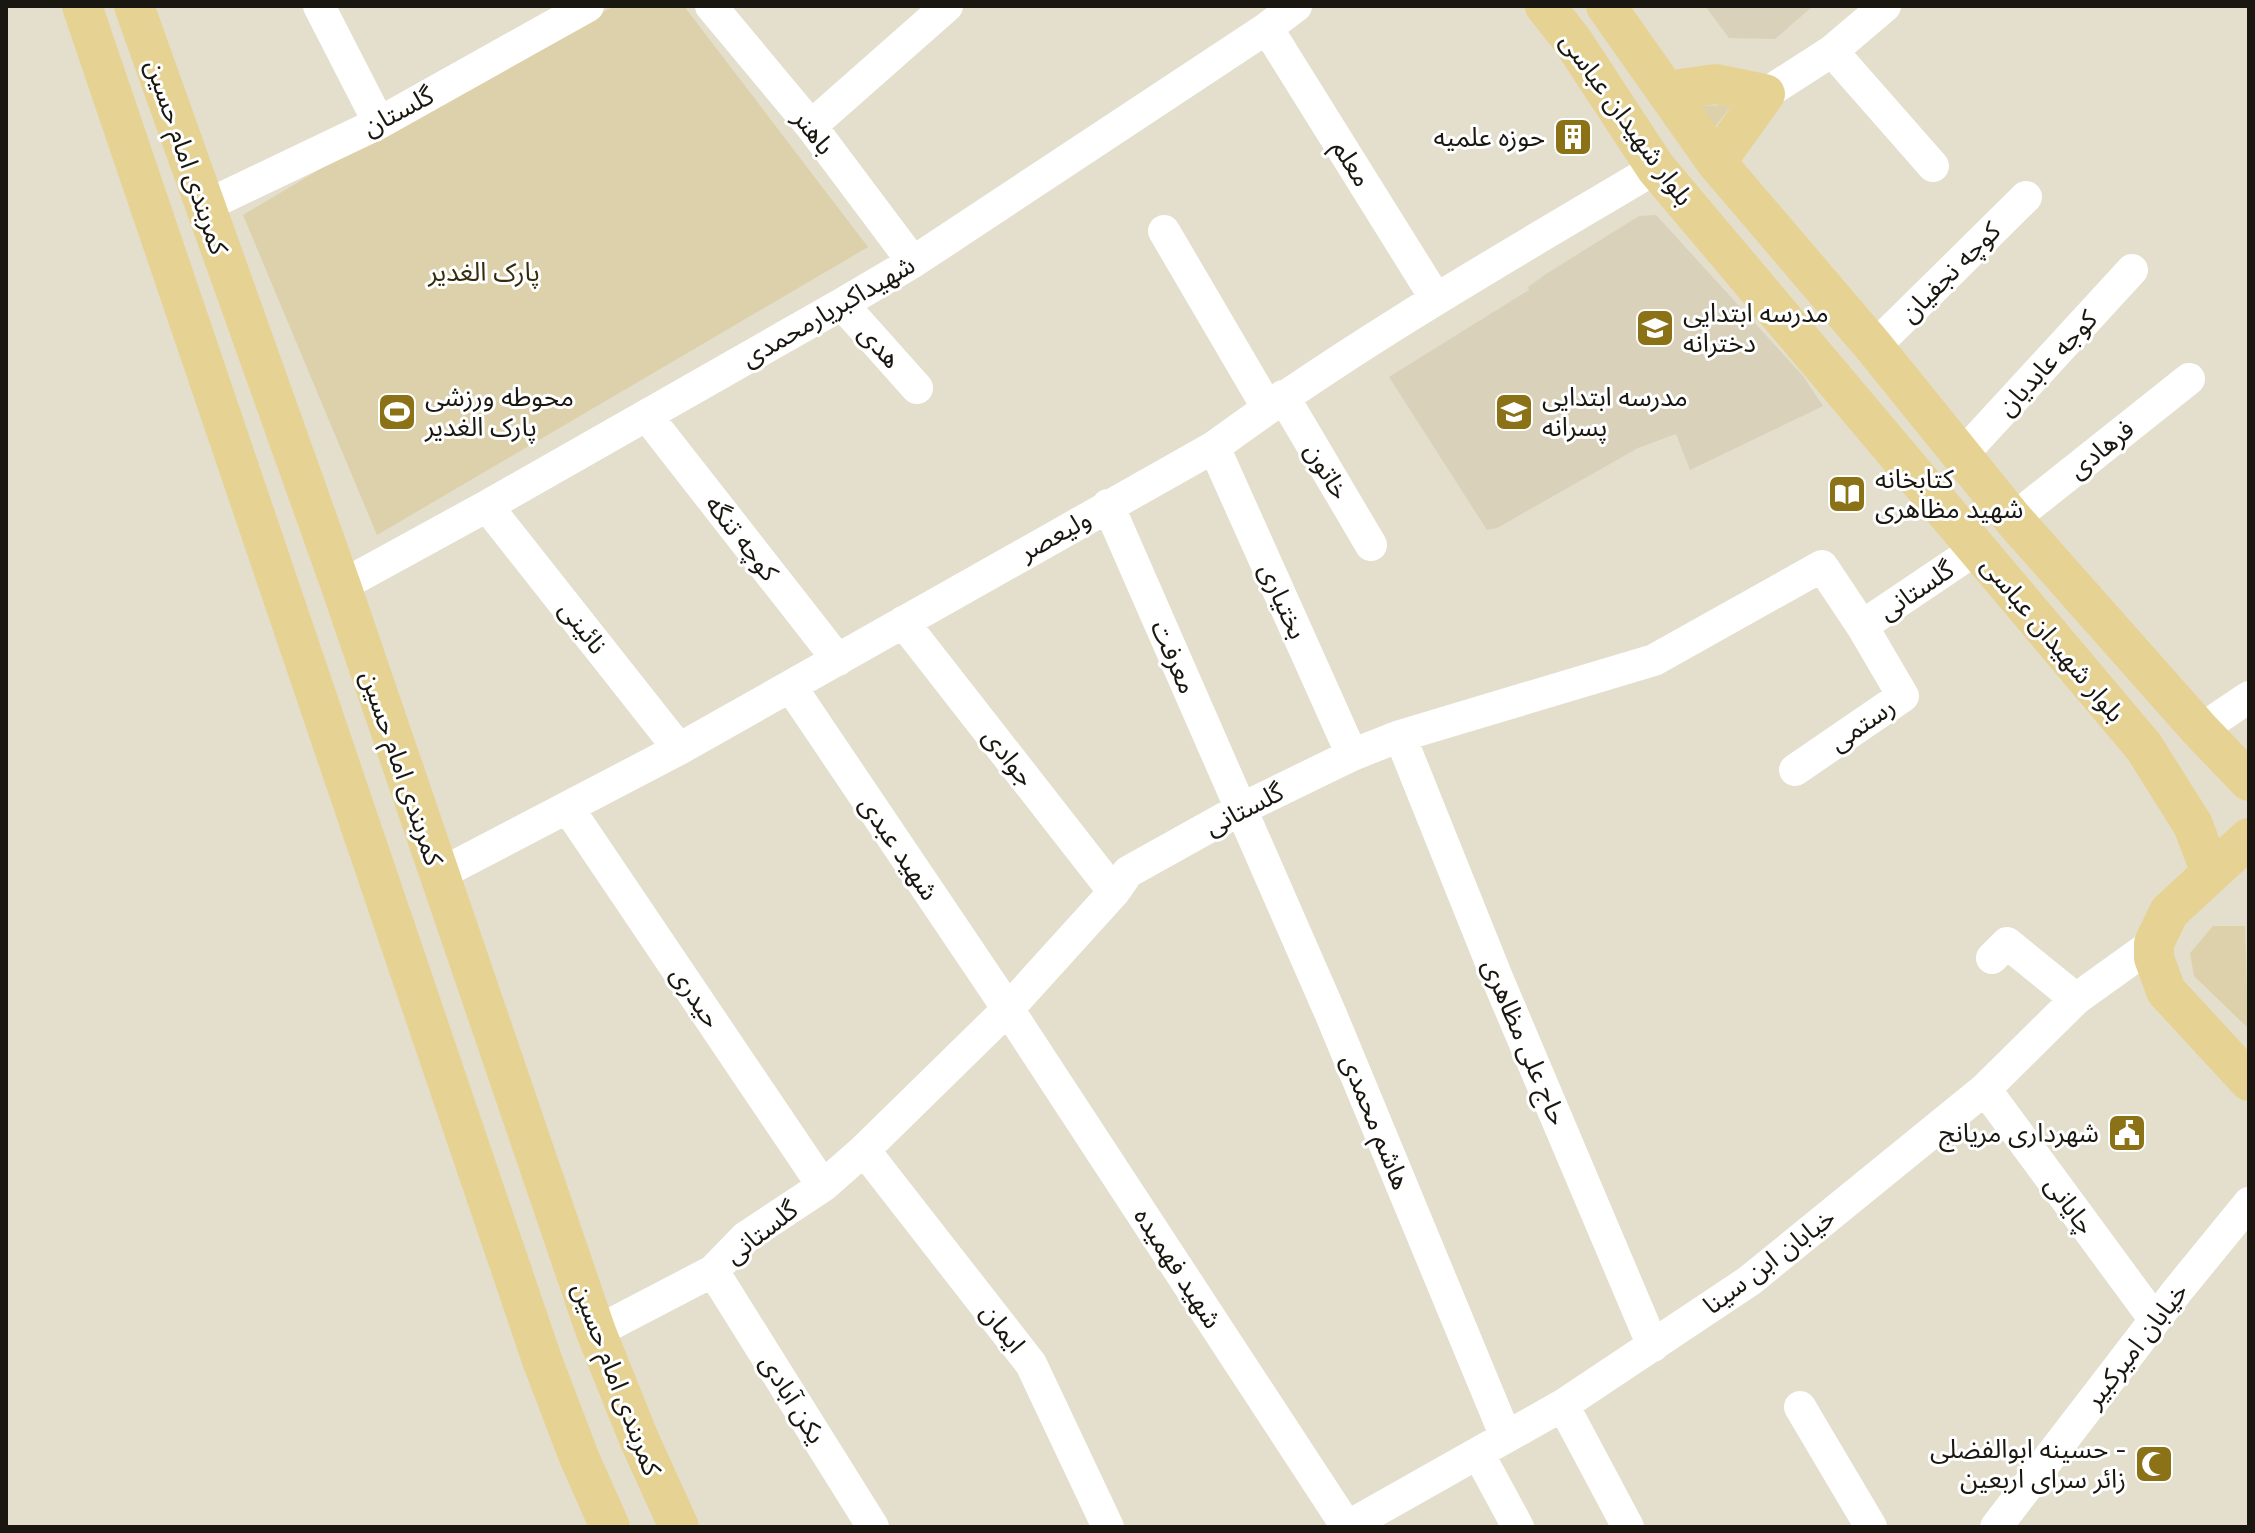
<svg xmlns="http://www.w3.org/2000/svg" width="2255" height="1533" viewBox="0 0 2255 1533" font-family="'Space Grotesk','Noto Sans Arabic',sans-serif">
  <rect width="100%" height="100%" fill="#e4decc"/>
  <path fill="#d9d1b9" d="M1705 6H1813L1775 39 1729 38Z
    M1656 215 1803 376 1823 406 1690 470 1676 434 1638 448 1497 528 1487 530 1389 377 1529 290 1528 287 1546 274 1639 216Z"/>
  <path fill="#ddd1ab" d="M614 6H684L868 247 377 535 243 215 396 124Z
    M1732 105 1711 132 1693 106Z
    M2213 926H2245L2248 1028 2194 976 2190 953Z"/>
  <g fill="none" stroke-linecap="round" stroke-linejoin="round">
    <path stroke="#fff" stroke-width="32" d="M319 6 379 123
      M711 6 811 126 913 262
      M1267 28 1436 299
      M1832 51 1933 166
      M1765 94 1832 51 1885 6
      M811 126 947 6
      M203 207 379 123 588 6
      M1164 231 1267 407
      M842 304 917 388
      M1874 347 2026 197
      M1283 396 1371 545
      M647 416 838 660
      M1214 447 1352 755
      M1961 456 2132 270
      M1108 505 1332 1017 1506 1437
      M487 506 679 749
      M2013 519 2189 379
      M341 586 487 506 842 304 913 262 1267 28 1296 6
      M903 622 1114 892
      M791 687 1008 1009 1347 1527
      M2200 730 2249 697
      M1400 736 1498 980 1653 1346
      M1795 770 1903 696 1862 626
      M568 808 823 1186
      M438 875 679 749 1214 447C1354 344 1506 257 1656 168
      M1992 958 2007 943 2076 999
      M1985 1089 2155 1320
      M864 1150 1031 1364 1108 1527
      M713 1271 873 1527
      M596 1332 713 1271 746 1237 823 1186 864 1150 1008 1009 1114 892 1128 872 1241 809 1352 755 1400 736 1654 660 1822 566 1862 626 1978 548
      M1563 1405 1628 1527
      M1800 1407 1871 1527
      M1478 1453 1518 1527
      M1347 1527 1563 1405 1749 1281 1985 1089 2076 999 2154 943
      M1996 1527 2178 1290 2249 1203"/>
    <path stroke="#e6d393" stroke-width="40" d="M82 6 542 1360 579 1457 610 1527
      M134 6 341 586 596 1332 639 1439 679 1527
      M1545 6 1572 40 1656 168 2144 747 2193 825 2211 873
      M1606 6 1716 162 1874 347 2013 519 2200 730 2249 781
      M1666 91 1716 84 1765 94 1716 162
      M2249 838 2169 912 2154 943V958L2166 991 2249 1081"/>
  </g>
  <defs>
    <g id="building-square" transform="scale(2)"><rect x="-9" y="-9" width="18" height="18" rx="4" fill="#8c7216" stroke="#fff"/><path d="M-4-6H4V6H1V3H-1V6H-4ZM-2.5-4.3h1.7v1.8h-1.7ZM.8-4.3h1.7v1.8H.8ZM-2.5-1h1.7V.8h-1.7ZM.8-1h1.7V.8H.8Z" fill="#fff"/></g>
    <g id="school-square" transform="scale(2)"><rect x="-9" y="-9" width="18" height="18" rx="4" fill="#8c7216" stroke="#fff"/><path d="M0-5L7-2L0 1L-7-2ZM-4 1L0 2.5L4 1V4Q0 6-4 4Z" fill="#fff"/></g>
    <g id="stadium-square" transform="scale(2)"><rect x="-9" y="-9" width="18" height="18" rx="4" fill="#8c7216" stroke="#fff"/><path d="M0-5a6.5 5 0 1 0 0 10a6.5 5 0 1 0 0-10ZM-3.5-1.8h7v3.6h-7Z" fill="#fff"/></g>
    <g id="library-square" transform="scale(2)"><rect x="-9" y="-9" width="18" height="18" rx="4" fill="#8c7216" stroke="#fff"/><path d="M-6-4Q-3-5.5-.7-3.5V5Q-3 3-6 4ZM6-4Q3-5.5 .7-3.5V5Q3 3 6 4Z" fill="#fff"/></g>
    <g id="civic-square" transform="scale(2)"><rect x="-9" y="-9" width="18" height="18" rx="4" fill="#8c7216" stroke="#fff"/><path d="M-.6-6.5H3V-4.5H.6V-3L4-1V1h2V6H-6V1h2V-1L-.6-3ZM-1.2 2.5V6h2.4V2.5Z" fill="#fff"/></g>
    <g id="mosque-square" transform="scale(2)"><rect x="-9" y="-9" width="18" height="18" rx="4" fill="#8c7216" stroke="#fff"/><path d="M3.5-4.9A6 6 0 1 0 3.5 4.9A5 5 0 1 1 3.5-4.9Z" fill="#fff"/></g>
  </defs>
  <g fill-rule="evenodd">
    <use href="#building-square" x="1573" y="137"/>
    <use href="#school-square" x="1655" y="328"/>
    <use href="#stadium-square" x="397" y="412"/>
    <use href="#school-square" x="1514" y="412"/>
    <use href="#library-square" x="1847" y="494"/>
    <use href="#civic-square" x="2127" y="1133"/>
    <use href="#mosque-square" x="2154" y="1464"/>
  </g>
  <g text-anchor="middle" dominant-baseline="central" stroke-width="6" stroke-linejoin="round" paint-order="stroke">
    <g font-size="26" fill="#191710" stroke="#fff">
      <text transform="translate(398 111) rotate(-28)">گلستان</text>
      <text transform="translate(1627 119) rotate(54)">بلوار شهیدان عباسی</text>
      <text transform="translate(814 132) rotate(52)">باهنر</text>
      <text transform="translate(187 157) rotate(71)">کمربندی امام حسین</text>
      <text transform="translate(1352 163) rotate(58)">معلم</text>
      <text transform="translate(1950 272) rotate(-45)">کوچه نجفیان</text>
      <text transform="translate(828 311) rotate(-30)">شهیداکبریارمحمدی</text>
      <text transform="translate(880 346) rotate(48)">هدی</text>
      <text transform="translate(2047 363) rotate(-47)">کوجه عابدیان</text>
      <text transform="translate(2101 449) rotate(-39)">فرهادی</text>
      <text transform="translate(1327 471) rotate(59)">خاتون</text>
      <text transform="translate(1055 535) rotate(-29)">ولیعصر</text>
      <text transform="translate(742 538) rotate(52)">کوچه تنگه</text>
      <text transform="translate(1916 590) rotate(-34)">گلستانی</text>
      <text transform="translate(1283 601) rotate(66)">بختیاری</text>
      <text transform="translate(583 627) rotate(52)">نائینی</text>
      <text transform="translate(2053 639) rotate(50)">بلوار شهیدان عباسی</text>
      <text transform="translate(1174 657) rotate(66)">معرفت</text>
      <text transform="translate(1862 724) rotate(-35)">رستمی</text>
      <text transform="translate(1009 757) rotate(52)">جوادی</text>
      <text transform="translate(402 768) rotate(71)">کمربندی امام حسین</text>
      <text transform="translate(1244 809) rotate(-27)">گلستانی</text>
      <text transform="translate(899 848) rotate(56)">شهید عبدی</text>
      <text transform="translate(696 997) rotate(56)">حیدری</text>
      <text transform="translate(1525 1042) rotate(67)">حاج علی مظاهری</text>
      <text transform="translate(1376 1122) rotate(68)">هاشم محمدی</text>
      <text transform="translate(2070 1205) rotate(54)">چایانی</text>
      <text transform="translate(761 1232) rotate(-38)">گلستانی</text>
      <text transform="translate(1769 1261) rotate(-37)">خیابان ابن سینا</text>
      <text transform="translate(1178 1268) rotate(57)">شهید فهمیده</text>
      <text transform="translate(1003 1328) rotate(52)">ایمان</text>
      <text transform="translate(2136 1345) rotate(-52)">خیابان امیرکبیر</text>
      <text transform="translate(617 1379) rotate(69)">کمربندی امام حسین</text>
      <text transform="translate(793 1399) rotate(58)">یکن آبادی</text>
    </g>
    <g font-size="26" fill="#191710" stroke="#fff" text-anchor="start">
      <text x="1545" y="137" text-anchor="end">حوزه علمیه</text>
      <text x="1683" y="313">مدرسه ابتدایی<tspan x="1683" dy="30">دخترانه</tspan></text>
      <text x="425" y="397">محوطه ورزشی<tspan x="425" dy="30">پارک الغدیر</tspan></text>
      <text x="1542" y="397">مدرسه ابتدایی<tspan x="1542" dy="30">پسرانه</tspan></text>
      <text x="1875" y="479">کتابخانه<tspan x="1875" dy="30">شهید مظاهری</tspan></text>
      <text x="2099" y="1133" text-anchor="end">شهرداری مریانج</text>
      <text x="2126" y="1449" text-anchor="end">حسینه ابوالفضلی -<tspan x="2126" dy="30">زائر سرای اربعین</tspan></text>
    </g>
    <g font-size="26" fill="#362c0c" stroke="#fff">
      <text x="484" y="272">پارک الغدیر</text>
    </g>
  </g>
  <rect width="2255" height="1533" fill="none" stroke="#191710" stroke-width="16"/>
</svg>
